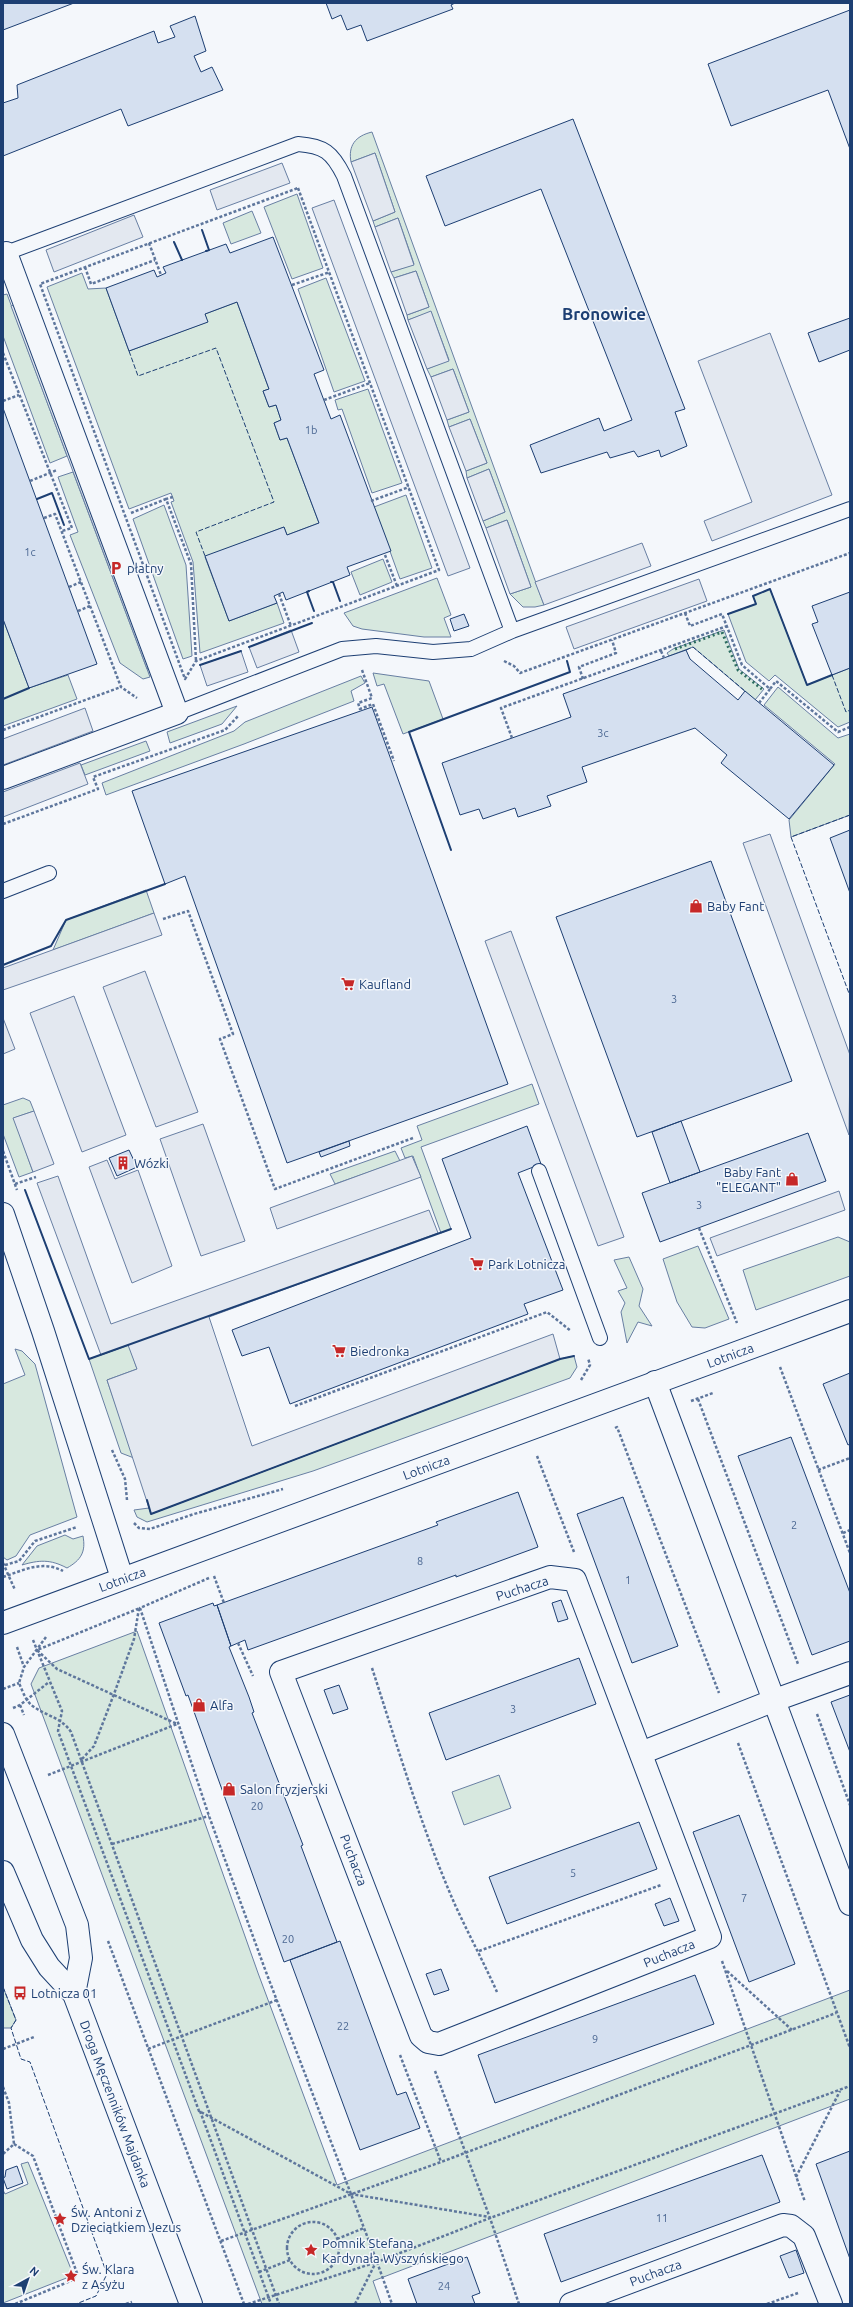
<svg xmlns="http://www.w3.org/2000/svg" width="853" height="2307" viewBox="0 0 853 2307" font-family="Ubuntu,sans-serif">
  <rect width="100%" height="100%" fill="#f4f7fb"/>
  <path fill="#d7e8df" stroke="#687fa3" d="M372 132 544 605 535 607H523L510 594 531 587 507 520 486 528 483 521 505 512 489 469 467 478 466 471 487 463 470 419 449 427 447 420 469 412 453 369 431 377 427 369 449 360 431 312 408 320 407 315 429 307 416 271 394 278 391 272 414 264 398 218 375 227 373 221 395 212 375 153 351 162C348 146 355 136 372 132Z
    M297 194 323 268 292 279 264 207Z
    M252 211 261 233 231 244 223 223Z
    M82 273 88 289 106 288 129 351 207 322 205 314 237 302 269 389 263 391 269 407 276 405 281 420 274 423 280 440 287 438 319 523 287 535 284 527 205 557 229 621 277 603 284 623 200 653 193 562 171 502 174 501 171 493 129 509 47 287Z
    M326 278 365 381 334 392 298 289Z
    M7 294 67 456 50 463 3 336V295Z
    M368 389 402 483 372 493 342 409 338 410 335 400Z
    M73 472 147 669 150 677 143 679 120 663 70 535 78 532 58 477Z
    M406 495 432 568 400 579 374 507Z
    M164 505 186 565 192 656 183 659 133 519Z
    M383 559 392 582 360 595 351 572Z
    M437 578 451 615 444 618 451 637H424L362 629 353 626 344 613Z
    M770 589 807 685 850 668V722L838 727 775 675 769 681 746 662 728 614 756 604 753 596Z
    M3 619 29 688 68 675 77 699 3 726Z
    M724 630 739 669 764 689 755 700 693 647 669 656 667 653 673 649Z
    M373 673 429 681 443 719 403 734 384 684 377 686Z
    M361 676 365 683 351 691 354 701 244 744 106 795 102 783 234 731 245 722Z
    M778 687 838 738 850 734V815L791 837 789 820 835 764 764 705Z
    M237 706 222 724 170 743 167 732Z
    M146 741 150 751 85 775 81 765Z
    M146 890 154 913 53 950 66 920Z
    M532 1084 539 1104 421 1147 451 1229 441 1233 413 1156 405 1158 401 1148 422 1140 417 1126Z
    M23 1098 30 1101 34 1111 14 1118 33 1172 19 1177 3 1134V1105Z
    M395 1151 400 1161 335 1184 330 1174Z
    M838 1237 850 1242V1276L756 1310 743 1270Z
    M698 1246 729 1319 705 1328 692 1327 677 1302 663 1259Z
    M629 1257 643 1289 639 1306 652 1326 638 1322 627 1343 621 1312 625 1303 618 1291 627 1288 614 1260Z
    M129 1345 137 1369 107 1380 134 1458 121 1453 89 1359Z
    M15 1349 22 1351 35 1364 77 1517 30 1535 16 1556 7 1560 3 1557V1384L25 1375Z
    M574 1356 577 1367 570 1378 313 1471 147 1522 137 1517 134 1510 149 1508 151 1514 560 1359Z
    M65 1535 73 1539 83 1536C86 1552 81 1560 67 1568 50 1559 39 1560 22 1565L37 1546Z
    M137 1631 258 1973 337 2185 850 1990V2099L373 2281 381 2304H262L31 1684 39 1668Z
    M499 1775 511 1808 464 1825 452 1792Z
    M3 1987 16 2020 11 2028H3Z
    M28 2162 71 2269 69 2277 3 2303V2190L5 2194 28 2184 21 2164Z"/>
  <path fill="#e3e8f0" stroke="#687fa3" d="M375 153 395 212 373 221 351 162Z
    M282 163 290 183 217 210 210 190Z
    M334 200 470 568 448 576 312 208Z
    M134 215 143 237 54 272 46 250Z
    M398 218 414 265 391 272 375 227Z
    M416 271 429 307 407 315 394 278Z
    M23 301 159 665 147 669 11 306Z
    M431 311 449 361 427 369 408 320Z
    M770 333 832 495 712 541 704 521 752 502 698 361Z
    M453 369 469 412 447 420 431 377Z
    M470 419 487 463 466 471 449 427Z
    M489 469 505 512 483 521 467 478Z
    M507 520 531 587 510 594 486 528Z
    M642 543 651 566 544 605 535 582Z
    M699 579 707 601 574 649 566 627Z
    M291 630 299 652 257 668 249 647Z
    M241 651 248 672 207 686 200 665Z
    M85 708 93 731 3 765V739Z
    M80 763 88 784 3 817V792Z
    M770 834 850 1055 849 1135 743 843Z
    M154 913 162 935 3 990V968Z
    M511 931 624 1237 598 1246 485 941Z
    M145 971 198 1112 156 1127 103 987Z
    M74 996 126 1135 82 1152 30 1013Z
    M3 1018 15 1049 3 1054Z
    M34 1111 54 1164 33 1172 13 1118Z
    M203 1124 245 1241 201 1256 160 1139Z
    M412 1156 421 1177 277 1229 270 1208Z
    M107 1160 115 1179 138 1170 172 1266 132 1283 89 1167Z
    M58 1176 111 1324 429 1210 438 1233 209 1317 252 1446 553 1334 560 1359 151 1514 107 1380 137 1369 128 1345 101 1355 37 1183Z
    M839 1191 845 1210 717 1256 710 1238Z"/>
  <path fill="#d5e0f0" stroke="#1d3f73" d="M3 3H74L3 30Z
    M326 3H455L451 5 453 9 367 41 361 25 347 30 341 15 332 19Z
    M850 10V149L828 90 731 126 708 64Z
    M195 16 206 51 194 56 201 72 212 67 223 90 128 126 121 109 3 156V103L18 98 17 85 154 31 158 43 175 37 170 26Z
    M573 119 685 409 675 412 687 446 661 457 659 450 638 457 634 451 610 458 607 452 541 473 530 445 599 418 604 431 632 420 541 189 445 226 426 176Z
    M273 237 324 370 314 374 331 419 340 415 391 551 347 567 350 575 286 600 283 592 274 596 277 603 229 621 205 556 284 527 287 535 319 523 287 438 280 440 274 423 281 420 276 405 269 407 263 391 269 389 237 302 205 314 208 322 129 351 106 288 154 270 157 277 166 273 163 267 226 244 230 253Z
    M850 318V350L819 362 808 333Z
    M3 408 97 664 29 688 3 619Z
    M850 592V668L832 675 812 624 818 622 812 606Z
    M464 614 469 626 454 631 450 619Z
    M686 650 690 659 738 700 745 691 834 765 789 819 721 763 727 755 695 728 582 767 587 782 547 796 551 806 518 817 515 808 483 819 479 809 460 815 442 763 571 717 563 694Z
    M372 707 508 1084 287 1163 185 876 165 884 132 791Z
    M850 830V893L830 838Z
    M711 861 792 1081 637 1137 556 917Z
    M681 1121 700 1172 670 1183 652 1132Z
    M527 1126 541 1164 518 1173 563 1290 524 1304 528 1314 290 1404 269 1347 242 1356 232 1330 471 1238 442 1159Z
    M808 1133 826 1181 660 1242 642 1193Z
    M349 1141 350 1146 321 1157 319 1152Z
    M129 1150 137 1167 117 1176 109 1158Z
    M850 1373V1444L848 1445 823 1384Z
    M791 1437 850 1593V1641L812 1655 738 1456Z
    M518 1492 538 1547 456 1577V1575L248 1650 245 1640 231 1646 217 1605 438 1525 436 1522Z
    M623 1497 678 1646 632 1663 577 1514Z
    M561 1600 568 1619 558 1622 552 1603Z
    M213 1603 214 1606 217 1605 231 1646 229 1647 249 1697 254 1712 252 1713 303 1845 301 1846 337 1942 284 1962 188 1695 186 1696 159 1623Z
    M579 1658 596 1704 446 1760 429 1713Z
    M339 1685 348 1709 333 1714 324 1690Z
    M850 1695V1752L831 1702Z
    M739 1815 795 1964 749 1982 693 1832Z
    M639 1822 657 1869 507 1924 489 1877Z
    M670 1898 679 1921 664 1926 655 1904Z
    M340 1941 397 2095 406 2092 420 2128 360 2150 290 1960Z
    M441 1969 449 1990 434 1995 426 1974Z
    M695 1975 714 2024 495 2103 478 2055Z
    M850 2151V2259L816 2164Z
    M762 2155 780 2202 561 2282 544 2234Z
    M17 2166 23 2183 7 2189 3 2178 5 2177 6 2170Z
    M796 2250 804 2273 789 2278 780 2256Z
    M467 2257 480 2293 472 2296 475 2304H417L408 2279Z"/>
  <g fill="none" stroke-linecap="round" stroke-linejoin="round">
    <g stroke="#1d3f73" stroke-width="16">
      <path id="service" d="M6 253 298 144C324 146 332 152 344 176L512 631 471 649 433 652 376 646 342 649 177 713
        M512 631 850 509
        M3 891 49 873
        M539 1171 600 1338"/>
    </g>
    <g stroke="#1d3f73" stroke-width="24">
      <g id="minor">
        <path d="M3 254 6 253 177 713 3 778"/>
        <path d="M3 1214 43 1331 122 1578"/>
        <path d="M655 1382 850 1904"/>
        <path d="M550 1577 575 1580 710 1937 439 2044 428 2042 421 2036 281 1672Z"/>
        <path id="s1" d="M3 1623 850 1311"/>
        <path d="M641 1753 775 1700 850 1673"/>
        <path id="s2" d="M571 2304 783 2225 791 2226 804 2236 831 2304"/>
      </g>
    </g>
    <g stroke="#1d3f73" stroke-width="24">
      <g id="tertiary">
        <path d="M3 1734 77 1925 81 1958 74 1994"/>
        <path id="s3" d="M3 1872 32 1940 49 1967 74 1994 191 2304"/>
      </g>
    </g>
    <path stroke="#5e769c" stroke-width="2.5" stroke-dasharray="3 2" stroke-linecap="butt" d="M298 188 439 570 196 661 185 679 40 284Z
      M149 243 161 275
      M85 267 91 284 155 260
      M292 285 330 272
      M3 353 72 528 62 531
      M324 400 370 383
      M3 401 19 395
      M30 481 57 470
      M173 497 166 499 191 564 196 661
      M371 501 409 487
      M131 513 166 499
      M44 518 55 514 121 687 137 698
      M385 555 397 586
      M69 587 81 582
      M279 594 291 626
      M78 611 90 606
      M685 613 690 626 722 614 742 665 770 689 776 681 838 732 850 727
      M661 651 664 658
      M504 661 514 666 520 673 850 553
      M362 670 372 698 358 703 360 709 373 704 394 761
      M583 679 579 667 616 653 612 640
      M759 703 770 689
      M3 730 121 687
      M512 738 501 708 727 626
      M3 824 98 789 93 777 225 730 239 715
      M163 919 188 911 233 1034 220 1039 275 1189 413 1138
      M3 1151 17 1190
      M15 1184 36 1177
      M699 1228 737 1323
      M780 1367 850 1553
      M581 1380 590 1365 588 1358
      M698 1399 798 1664
      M691 1401 713 1393
      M295 1406 547 1312 571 1331
      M615 1428 617 1427 719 1693
      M112 1450 125 1479 127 1500
      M537 1456 574 1552
      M818 1470 850 1458
      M134 1523 139 1528 150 1529 194 1514 283 1489
      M843 1533 850 1530
      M3 1563 15 1590
      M5 1565 19 1561 35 1541 77 1527
      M214 1576 224 1603
      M3 1577C24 1570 42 1560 63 1571
      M209 1578 140 1608 209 1816 266 1972 377 2262 490 2218 850 2086
      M46 1637 24 1667 19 1683C23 1692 26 1702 34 1707 47 1716 62 1718 71 1732L279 2304
      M33 1640 62 1711 58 1731 199 2111 351 2194 489 2217
      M238 1643 253 1676
      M17 1647 24 1667
      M372 1668C398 1748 422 1830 456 1907 469 1935 484 1963 497 1992
      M3 1689 19 1683
      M20 1705 24 1715
      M13 1708 20 1705 49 1682
      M817 1714 850 1805
      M738 1743 850 2048
      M82 1759 94 1746 114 1694 134 1639 139 1608
      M48 1775 177 1724 57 1669 37 1650 140 1608
      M112 1844 209 1816
      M108 1941 244 2304
      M479 1951 661 1885
      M722 1961 805 2202
      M727 1971 792 2030
      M3 2049 34 2037
      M148 2049 277 2000
      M400 2055 441 2162
      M435 2071 490 2218 519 2304
      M3 2087 9 2103 14 2144 3 2154
      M200 2111 271 2304
      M14 2144 33 2156 77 2273 73 2280 15 2304
      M796 2177 840 2091
      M287 2248a26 26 0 1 1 52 0a26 26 0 1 1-52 0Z
      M337 2239 364 2228
      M221 2241 441 2162 836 2013
      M377 2262 392 2304
      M259 2272 290 2260
      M126 2304 132 2302
      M248 2304 377 2262
      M355 2304 376 2262
      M767 2304 798 2293"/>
    <use href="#service" stroke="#f4f7fb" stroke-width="14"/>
    <use href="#minor" stroke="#f4f7fb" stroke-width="22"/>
    <use href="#tertiary" stroke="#f4f7fb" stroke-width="22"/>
    <path stroke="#2c6c60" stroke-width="3" stroke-dasharray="2 3" stroke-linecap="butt" d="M675 649 722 632 738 670 762 689"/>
    <path stroke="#1d3f73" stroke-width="1" stroke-dasharray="5 2" stroke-linecap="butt" d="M129 351 138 376 216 348 274 502 196 532 205 556
      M686 650 693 647 745 691
      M832 675 846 712 850 710
      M850 815 791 837 850 996
      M3 1987 16 2020 11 2028 21 2059 30 2062 107 2274 96 2296 76 2304"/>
    <path stroke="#1d3f73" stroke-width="2" d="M202 230 209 250 206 251
      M174 242 182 260
      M37 499 52 493 64 525
      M331 582H333L340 601
      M309 591 307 592 314 611
      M728 614 756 604 753 596 770 589 807 685 832 675
      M249 647 312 623
      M200 665 241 651
      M3 699 29 688
      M451 850 409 732 570 672 567 661
      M3 965 51 946 66 920 165 884
      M25 1190 89 1359 451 1229
      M147 1500 151 1514 560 1359 574 1356"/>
  </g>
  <defs>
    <g id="parking-bare" transform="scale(1.08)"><path d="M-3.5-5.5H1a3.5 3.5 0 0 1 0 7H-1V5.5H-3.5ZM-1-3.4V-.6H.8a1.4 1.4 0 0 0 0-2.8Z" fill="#c62828" stroke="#f4f7fb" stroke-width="2.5" paint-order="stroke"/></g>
    <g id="shop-bare" transform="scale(1.08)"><path d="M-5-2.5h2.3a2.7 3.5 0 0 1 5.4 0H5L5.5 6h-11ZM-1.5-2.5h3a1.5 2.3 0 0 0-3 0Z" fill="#c62828" stroke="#f4f7fb" stroke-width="2.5" paint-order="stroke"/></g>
    <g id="supermarket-bare" transform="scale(1.08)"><path d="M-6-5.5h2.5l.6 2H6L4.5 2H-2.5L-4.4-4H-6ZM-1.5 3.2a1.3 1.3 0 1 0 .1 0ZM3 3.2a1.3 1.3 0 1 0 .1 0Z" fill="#c62828" stroke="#f4f7fb" stroke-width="2.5" paint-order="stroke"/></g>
    <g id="building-bare" transform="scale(1.08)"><path d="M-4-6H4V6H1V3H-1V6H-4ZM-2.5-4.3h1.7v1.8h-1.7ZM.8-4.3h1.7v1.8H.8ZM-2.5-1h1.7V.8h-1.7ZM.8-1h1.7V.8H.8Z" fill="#c62828" stroke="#f4f7fb" stroke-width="2.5" paint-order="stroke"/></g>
    <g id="bus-bare" transform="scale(1.08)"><path d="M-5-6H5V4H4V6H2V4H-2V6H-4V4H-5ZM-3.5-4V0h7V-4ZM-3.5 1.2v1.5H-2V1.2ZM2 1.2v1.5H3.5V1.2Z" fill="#c62828" stroke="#f4f7fb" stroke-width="2.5" paint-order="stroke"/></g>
    <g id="sight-bare" transform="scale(1.08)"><path d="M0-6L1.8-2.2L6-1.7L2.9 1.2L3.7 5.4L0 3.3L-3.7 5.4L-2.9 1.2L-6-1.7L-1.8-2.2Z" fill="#c62828" stroke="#f4f7fb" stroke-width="2.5" paint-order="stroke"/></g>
  </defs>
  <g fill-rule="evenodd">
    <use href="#parking-bare" x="116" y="568"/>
    <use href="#shop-bare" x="696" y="906"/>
    <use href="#supermarket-bare" x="348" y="984"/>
    <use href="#building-bare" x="123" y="1163"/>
    <use href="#shop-bare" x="792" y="1179"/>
    <use href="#supermarket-bare" x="477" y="1264"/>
    <use href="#supermarket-bare" x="339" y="1351"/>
    <use href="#shop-bare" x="199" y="1705"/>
    <use href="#shop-bare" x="229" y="1789"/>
    <use href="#bus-bare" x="20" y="1993"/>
    <use href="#sight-bare" x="60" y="2219"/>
    <use href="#sight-bare" x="311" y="2250"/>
    <use href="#sight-bare" x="71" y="2276"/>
  </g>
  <g text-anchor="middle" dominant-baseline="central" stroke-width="3" stroke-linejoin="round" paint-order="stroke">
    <g font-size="11" fill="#4b6792">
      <text x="311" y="430">1b</text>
      <text x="30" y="552">1c</text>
      <text x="603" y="733">3c</text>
      <text x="674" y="999">3</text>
      <text x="699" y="1205">3</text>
      <text x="794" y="1525">2</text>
      <text x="420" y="1561">8</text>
      <text x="628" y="1580">1</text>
      <text x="513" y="1709">3</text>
      <text x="257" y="1806">20</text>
      <text x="573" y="1873">5</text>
      <text x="744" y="1898">7</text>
      <text x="288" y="1939">20</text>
      <text x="343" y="2026">22</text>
      <text x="595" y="2039">9</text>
      <text x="662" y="2218">11</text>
      <text x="444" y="2286">24</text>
    </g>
    <g font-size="13" fill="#1d3f73" stroke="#f4f7fb" text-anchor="start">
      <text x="127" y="568">płatny</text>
      <text x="707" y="906">Baby Fant</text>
      <text x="359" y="984">Kaufland</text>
      <text x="134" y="1163">Wózki</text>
      <text x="781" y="1172" text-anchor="end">Baby Fant<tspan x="781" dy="15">"ELEGANT"</tspan></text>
      <text x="488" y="1264">Park Lotnicza</text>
      <text x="350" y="1351">Biedronka</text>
      <text x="210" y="1705">Alfa</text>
      <text x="240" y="1789">Salon fryzjerski</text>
      <text x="31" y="1993">Lotnicza 01</text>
      <text x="71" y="2212">Św. Antoni z<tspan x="71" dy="15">Dzieciątkiem Jezus</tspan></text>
      <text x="322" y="2243">Pomnik Stefana<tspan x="322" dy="15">Kardynała Wyszyńskiego</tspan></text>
      <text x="82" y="2269">Św. Klara<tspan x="82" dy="15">z Asyżu</tspan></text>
    </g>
    <g font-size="13" fill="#1d3f73" stroke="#f4f7fb">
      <text stroke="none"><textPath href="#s1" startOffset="775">Lotnicza</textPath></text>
      <text stroke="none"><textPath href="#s1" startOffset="451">Lotnicza</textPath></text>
      <text stroke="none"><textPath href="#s1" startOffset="127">Lotnicza</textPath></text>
      <text transform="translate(522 1588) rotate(-18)">Puchacza</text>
      <text transform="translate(354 1860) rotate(69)">Puchacza</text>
      <text transform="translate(669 1953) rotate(-22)">Puchacza</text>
      <text stroke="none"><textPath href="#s3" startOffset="260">Droga Męczenników Majdanka</textPath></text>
      <text stroke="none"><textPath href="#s2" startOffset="90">Puchacza</textPath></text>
    </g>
    <g font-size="17" font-weight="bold" fill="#1d3f73" stroke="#f4f7fb">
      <text x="604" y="313">Bronowice</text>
    </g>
  </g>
  <rect width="853" height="2307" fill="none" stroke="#1d3f73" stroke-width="8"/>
  <g transform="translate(28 2279) rotate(40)" stroke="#f4f7fb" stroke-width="3" paint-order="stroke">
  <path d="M0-3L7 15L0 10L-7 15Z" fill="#1d3f73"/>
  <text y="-6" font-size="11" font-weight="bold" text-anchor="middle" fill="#1d3f73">N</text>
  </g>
</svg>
